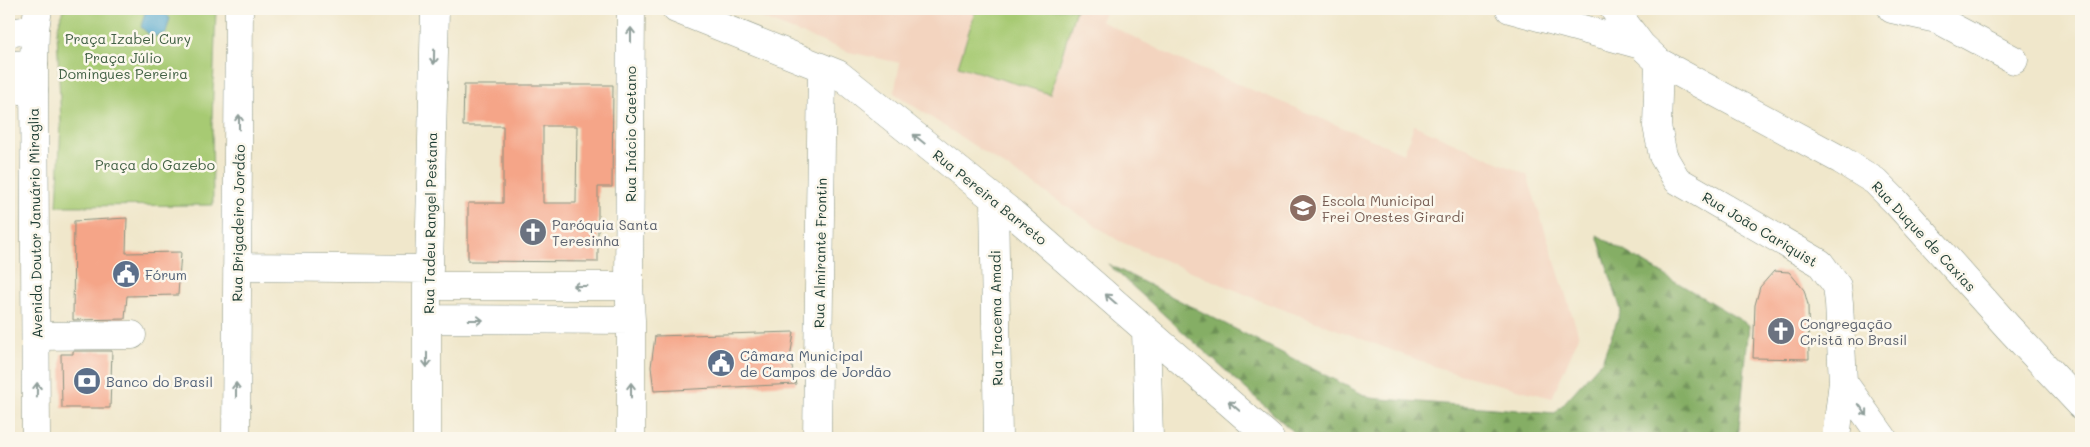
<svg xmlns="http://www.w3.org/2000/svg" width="2090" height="447" viewBox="0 0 2090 447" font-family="Mali,sans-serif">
  <defs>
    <pattern id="forest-firs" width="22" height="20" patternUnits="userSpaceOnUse" patternTransform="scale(1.25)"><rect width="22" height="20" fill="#85ae65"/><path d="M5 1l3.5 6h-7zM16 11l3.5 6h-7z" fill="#6c8f54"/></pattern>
  </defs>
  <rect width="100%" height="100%" fill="#fbf7ec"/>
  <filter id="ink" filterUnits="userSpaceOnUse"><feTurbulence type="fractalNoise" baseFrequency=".02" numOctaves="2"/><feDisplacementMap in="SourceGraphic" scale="10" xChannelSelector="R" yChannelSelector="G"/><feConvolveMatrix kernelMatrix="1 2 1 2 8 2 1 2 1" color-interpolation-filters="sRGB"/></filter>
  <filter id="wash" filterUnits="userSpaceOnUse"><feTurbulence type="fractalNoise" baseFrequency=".0096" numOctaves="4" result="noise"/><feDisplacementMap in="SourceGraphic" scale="20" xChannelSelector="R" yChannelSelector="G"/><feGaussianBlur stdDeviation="1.12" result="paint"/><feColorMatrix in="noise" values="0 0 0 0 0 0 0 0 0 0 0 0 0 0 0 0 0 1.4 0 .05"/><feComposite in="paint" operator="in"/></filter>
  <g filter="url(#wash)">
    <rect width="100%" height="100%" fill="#f0e7cb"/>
    <path fill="#f3d4bf" d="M755 9H1106L1101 21 1180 60 1404 153 1414 125 1527 175 1579 336 1552 398 1447 371 1261 301 1119 241 894 93 900 63 849 52 753 15Z"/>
    <path fill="#a7ca73" stroke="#638454" d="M63 9H216L212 120 213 205 57 206 61 124 57 31Z
      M976 9H1076L1050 94 958 66Z"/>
    <path fill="url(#forest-firs)" stroke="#52764c" d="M1597 235 1749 325 1738 438H1300L1108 264 1370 398 1555 413 1602 361 1621 310Z"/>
    <path fill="#50a5cc" stroke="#387180" d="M157 9H160L170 18 166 33 152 37 141 27 145 12Z"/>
    <g id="blocks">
      <path fill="#f5a588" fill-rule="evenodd" d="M464 85H613L612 187H598V262L468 261V203H503V126H463ZM543 126H577L576 203H543Z
        M127 218 126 253 181 252 178 295 127 296 125 319 73 320 74 221Z
        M1774 271 1789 272 1804 290 1808 305 1809 359 1753 358 1755 305 1760 287Z
        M794 332 790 359 796 384 654 391 651 367 655 336Z
        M73 351H112L110 408H62L61 354H73Z"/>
    </g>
  </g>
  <g filter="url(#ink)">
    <use href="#blocks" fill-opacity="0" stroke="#889280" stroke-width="1"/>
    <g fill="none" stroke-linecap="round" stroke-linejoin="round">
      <g stroke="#889280" stroke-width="29">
        <path id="minor" d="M676 9 838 74 1012 213 1270 438
          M1510 9 1641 45 1659 62 1841 160 1875 181 1896 202 2008 327 2081 405
          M1614 9 1641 45
          M1892 9 1937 19 2014 60
          M1659 62 1657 126 1663 156 1677 180 1820 263 1837 286 1839 303 1843 382 1836 438
          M9 65 34 64
          M9 90H34
          M994 199 998 438
          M237 267 429 269
          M427 286H629
          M427 319 631 320
          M1146 330 1149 438
          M37 336 132 335
          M1843 382 1883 438
          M236 438 239 9
          M427 438V286L429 269 435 9
          M631 438V320L629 286 631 9
          M817 438 822 68"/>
      </g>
      <g stroke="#889280" stroke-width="29">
        <path id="major" d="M9 33 35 29
          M36 438 34 64 35 29 38 9"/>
      </g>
      <use href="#minor" stroke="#fff" stroke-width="28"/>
      <use href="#major" stroke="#fff" stroke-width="28"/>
    </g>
    <defs><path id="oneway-shaft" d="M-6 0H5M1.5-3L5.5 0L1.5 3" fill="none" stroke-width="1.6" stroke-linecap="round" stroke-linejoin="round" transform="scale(1.25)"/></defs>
    <g stroke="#8f9e9a">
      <use href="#oneway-shaft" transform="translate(631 35) rotate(-90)"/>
      <use href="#oneway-shaft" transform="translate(434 57) rotate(91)"/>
      <use href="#oneway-shaft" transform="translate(239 122) rotate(-90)"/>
      <use href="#oneway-shaft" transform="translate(919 139) rotate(-141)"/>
      <use href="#oneway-shaft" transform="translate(580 286) rotate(-180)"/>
      <use href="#oneway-shaft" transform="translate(1111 299) rotate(-139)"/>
      <use href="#oneway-shaft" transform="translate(476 320)"/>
      <use href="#oneway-shaft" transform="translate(427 360) rotate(90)"/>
      <use href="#oneway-shaft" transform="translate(37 390) rotate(-89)"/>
      <use href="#oneway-shaft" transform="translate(236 390) rotate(-90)"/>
      <use href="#oneway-shaft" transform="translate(631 390) rotate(-90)"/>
      <use href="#oneway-shaft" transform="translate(1234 406) rotate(-139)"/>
      <use href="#oneway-shaft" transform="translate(1863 410) rotate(54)"/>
    </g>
  </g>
  <defs>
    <g id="school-disc" transform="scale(1.4375)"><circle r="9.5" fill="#8d6e63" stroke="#fbf7ec"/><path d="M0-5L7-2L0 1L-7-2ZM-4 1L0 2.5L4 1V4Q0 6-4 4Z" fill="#fff"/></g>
    <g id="church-disc" transform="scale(1.4375)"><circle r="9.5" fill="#6b7280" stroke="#fbf7ec"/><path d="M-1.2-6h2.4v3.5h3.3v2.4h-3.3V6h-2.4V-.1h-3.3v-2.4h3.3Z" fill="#fff"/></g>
    <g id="civic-disc" transform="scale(1.4375)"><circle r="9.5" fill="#5c6f8a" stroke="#fbf7ec"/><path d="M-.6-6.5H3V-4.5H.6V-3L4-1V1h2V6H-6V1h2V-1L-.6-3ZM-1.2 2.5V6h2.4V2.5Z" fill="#fff"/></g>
    <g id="bank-disc" transform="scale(1.4375)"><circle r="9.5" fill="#5c6f8a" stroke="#fbf7ec"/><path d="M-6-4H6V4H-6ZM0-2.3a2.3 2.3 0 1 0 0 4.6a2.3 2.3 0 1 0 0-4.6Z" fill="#fff"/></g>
  </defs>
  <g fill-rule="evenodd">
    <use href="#school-disc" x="1303" y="208"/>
    <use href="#church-disc" x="533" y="232"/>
    <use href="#civic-disc" x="126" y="274"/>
    <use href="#church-disc" x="1781" y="331"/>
    <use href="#civic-disc" x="721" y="363"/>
    <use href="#bank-disc" x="87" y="381"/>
  </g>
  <g text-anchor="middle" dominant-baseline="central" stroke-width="5" stroke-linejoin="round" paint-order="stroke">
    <g font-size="14" fill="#416044" stroke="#fbf7ec">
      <text x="128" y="38">Praça Izabel Cury</text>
      <text x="123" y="57">Praça Júlio<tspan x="123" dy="16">Domingues Pereira</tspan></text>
      <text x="155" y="164">Praça do Gazebo</text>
    </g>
    <g font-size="14" fill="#1f3d34" stroke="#fbf7ec">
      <text transform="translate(630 134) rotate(-90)">Rua Inácio Caetano</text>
      <text transform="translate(990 197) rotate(39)">Rua Pereira Barreto</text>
      <text transform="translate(35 223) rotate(-91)">Avenida Doutor Januário Miraglia</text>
      <text transform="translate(238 223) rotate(-89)">Rua Brigadeiro Jordão</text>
      <text transform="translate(430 223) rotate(-89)">Rua Tadeu Rangel Pestana</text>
      <text transform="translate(1760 229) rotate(31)">Rua João Cariquist</text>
      <text transform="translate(1924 236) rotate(47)">Rua Duque de Caxias</text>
      <text transform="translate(820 253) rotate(-89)">Rua Almirante Frontin</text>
      <text transform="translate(996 318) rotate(-91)">Rua Iracema Amadi</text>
    </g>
    <g font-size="14" fill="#785e54" stroke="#fbf7ec" text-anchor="start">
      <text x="1322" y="200">Escola Municipal<tspan x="1322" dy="16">Frei Orestes Girardi</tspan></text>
    </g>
    <g font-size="14" fill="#5b616d" stroke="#fbf7ec" text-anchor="start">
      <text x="552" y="224">Paróquia Santa<tspan x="552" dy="16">Teresinha</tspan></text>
      <text x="1800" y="323">Congregação<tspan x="1800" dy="16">Cristã no Brasil</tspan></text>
    </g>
    <g font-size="14" fill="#4e5e75" stroke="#fbf7ec" text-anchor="start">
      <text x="145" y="274">Fórum</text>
      <text x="740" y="355">Câmara Municipal<tspan x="740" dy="16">de Campos de Jordão</tspan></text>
      <text x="106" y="381">Banco do Brasil</text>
    </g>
  </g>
  <rect width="2090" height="447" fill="none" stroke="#fbf7ec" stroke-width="30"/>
</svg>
